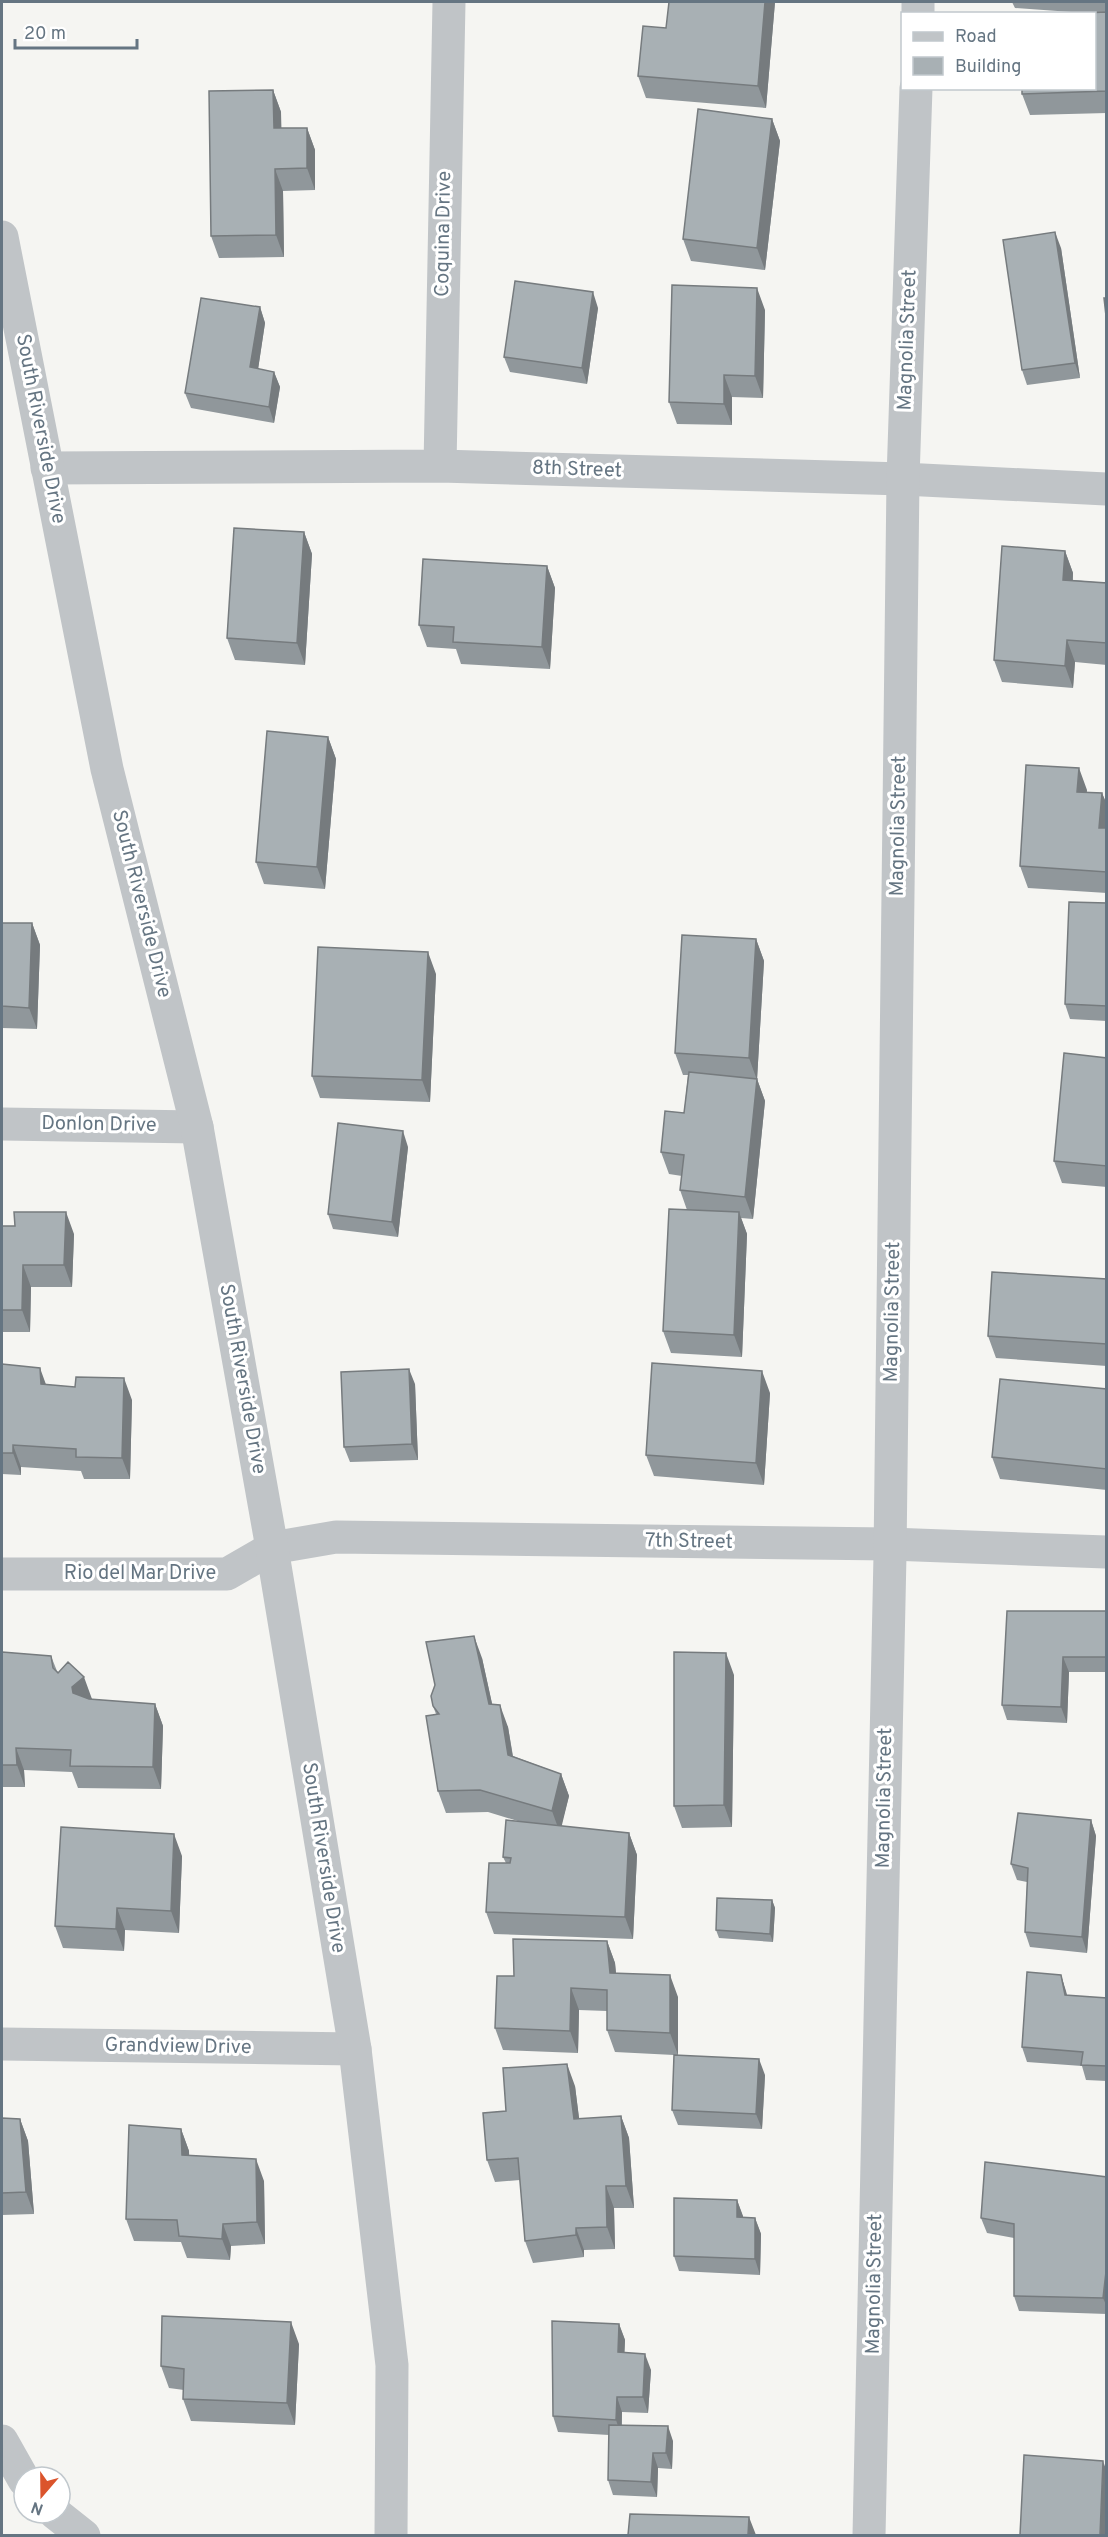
<svg xmlns="http://www.w3.org/2000/svg" width="1108" height="2537" viewBox="0 0 1108 2537" font-family="Overpass,sans-serif">
  <rect width="100%" height="100%" fill="#f5f5f2"/>
  <g fill="none" stroke-linecap="round" stroke-linejoin="round">
    <path stroke="#c0c4c7" stroke-width="33" d="M440 466 449 2
      M47 468 440 466 903 479 1106 489
      M2 1124 197 1127
      M2 1574H227L272 1548 336 1537 890 1544 1106 1552
      M2 2044 355 2049
      M2 2441 24 2480
      M55 2513 84 2536"/>
    <path stroke="#c0c4c7" stroke-width="33" d="M918 14V2
      M2 237 107 769 197 1127 272 1548 355 2049 392 2365 391 2536
      M869 2536 890 1555 903 479 916 88"/>
  </g>
  <path fill="#90979b" d="M775 2 766 108 646 98 638 76 666 28Z
    M1012 2H1107V113L1030 115 1022 94 1085 13 1015 8Z
    M273 90 281 112V128H307L315 150V190L283 191 284 257 219 258 211 236Z
    M772 119 780 141 765 270 691 261 683 239Z
    M1061 248 1080 378 1027 385 1022 370Z
    M260 307 265 323 258 369 274 372 280 387 274 423 191 408 185 393Z
    M598 308 587 384 510 372 504 357Z
    M765 310 763 398 732 397V425L677 424 669 402Z
    M304 532 312 554 305 665 235 660 227 638Z
    M1065 551 1073 573V580L1107 583V665L1075 662 1073 688 1002 682 994 660Z
    M547 566 555 588 550 669 461 664 456 649 427 647 419 625Z
    M328 737 336 759 325 889 264 884 256 862Z
    M1087 790 1086 792 1102 793 1107 805V893L1028 888 1020 866Z
    M1107 903V1021L1070 1019 1065 1004Z
    M2 923H32L40 945 37 1029 2 1028Z
    M756 939 764 961 757 1079 765 1101 753 1219 741 1218 747 1234 742 1357 671 1353 663 1331 687 1210 680 1190 682 1176 669 1174 661 1152 684 1113 688 1075H683L675 1053Z
    M436 974 430 1102 320 1098 312 1076Z
    M1107 1058V1187L1062 1183 1054 1161Z
    M408 1147 398 1237 333 1229 328 1214Z
    M2 1226 74 1234 72 1287H31L30 1332H2Z
    M1107 1279V1366L996 1358 988 1336Z
    M2 1364 46 1385 132 1400 130 1479H84L81 1471 21 1467V1475L2 1474Z
    M415 1384 418 1460 350 1462 344 1447Z
    M1107 1389V1490L1000 1479 992 1457Z
    M770 1393 764 1485 654 1476 646 1455Z
    M1107 1611V1672H1069L1067 1723 1007 1720 1002 1705Z
    M2 1652 51 1656 57 1671 92 1699 91 1700 155 1704 163 1726 161 1789 78 1788 72 1772 24 1770 25 1787H2Z
    M482 1658 492 1704 508 1727 513 1756 561 1774 569 1796 561 1826 629 1833 637 1855 633 1939 494 1934 486 1912 506 1863 503 1857 521 1822 488 1812 446 1813 438 1791 436 1714 433 1706Z
    M734 1675 732 1827 682 1828 674 1806Z
    M1091 1820 1096 1836 1087 1953 1030 1947 1025 1932 1027 1882 1017 1880 1011 1864Z
    M182 1856 179 1933 125 1930 124 1951 63 1948 55 1926Z
    M772 1900 775 1908 773 1942 719 1938 716 1930Z
    M607 1941 615 1963 616 1973 678 1997V2055L765 2075 762 2129 678 2125 672 2110 674 2055 615 2052 607 2030V2011L579 2010 578 2053 503 2050 495 2028 514 1976Z
    M1061 1975 1067 1996 1107 1998V2081L1086 2080 1082 2066 1027 2062 1022 2047Z
    M575 2086 579 2119 621 2116 629 2138 634 2208H614L615 2249 584 2250V2257L533 2263 525 2241 520 2180 495 2182 487 2160Z
    M2 2118 20 2119 28 2141 34 2214 2 2215Z
    M181 2129 189 2151V2156L264 2181 265 2244 231 2246 230 2260 187 2258 181 2242 134 2241 126 2219Z
    M1107 2177V2314L1019 2311 1014 2296V2238L987 2233 981 2218Z
    M737 2200 743 2217 755 2218 761 2234 760 2275 679 2271 674 2256Z
    M619 2324 625 2340 624 2353 651 2370 648 2413 622 2412V2425L673 2441 672 2469 658 2468 657 2497 613 2495 608 2480 609 2435 558 2432 553 2416Z
    M299 2344 295 2425 191 2421 183 2399 184 2390 169 2388 161 2366Z"/>
  <path fill="#767b7e" d="M765 2H775L766 108 758 86Z
    M273 90 281 112 282 150 274 128Z
    M772 119 780 141 765 270 757 248Z
    M307 128 315 150V190L307 168Z
    M275 169 283 191 284 257 276 235Z
    M1055 232 1061 248 1080 378 1075 363Z
    M757 288 765 310 763 398 755 376Z
    M593 292 598 308 587 384 582 368Z
    M260 307 265 323 256 383 250 367Z
    M274 372 280 387 274 423 269 407Z
    M724 375 732 397V425L724 404Z
    M304 532 312 554 305 665 297 643Z
    M1065 551 1073 573 1071 602 1063 580Z
    M547 566 555 588 550 669 542 647Z
    M1067 640 1075 662 1073 688 1065 666Z
    M328 737 336 759 325 889 317 867Z
    M1079 768 1087 790 1085 814 1077 792Z
    M1102 793 1107 805V847L1099 828Z
    M32 923 40 945 37 1029 29 1008Z
    M756 939 764 961 757 1080 749 1058Z
    M428 952 436 974 430 1102 422 1080Z
    M757 1079 765 1101 753 1219 745 1197Z
    M403 1131 408 1147 398 1237 392 1222Z
    M66 1212 74 1234 72 1287 64 1265Z
    M739 1212 747 1234 742 1357 734 1335Z
    M23 1265 31 1287 30 1332 22 1310Z
    M40 1368 48 1390 41 1384Z
    M409 1369 415 1384 418 1460 412 1444Z
    M762 1371 770 1393 764 1485 756 1463Z
    M124 1378 132 1400 130 1479 122 1458Z
    M13 1445 21 1467V1475L13 1453Z
    M474 1636 482 1658 497 1726 489 1704Z
    M726 1653 734 1675 732 1827 724 1805Z
    M1063 1657 1069 1672 1067 1723 1061 1707Z
    M84 1677 92 1699 80 1709 73 1693 72 1687Z
    M155 1704 163 1726 161 1789 153 1767Z
    M500 1705 508 1727 516 1777 508 1755Z
    M16 1748 24 1770 25 1787 17 1765Z
    M561 1774 569 1796 560 1833 552 1811Z
    M1091 1820 1096 1836 1087 1953 1082 1937Z
    M629 1833 637 1855 633 1939 625 1917Z
    M174 1834 182 1856 179 1933 171 1911Z
    M772 1900 775 1908 773 1942 770 1934Z
    M117 1908 125 1930 124 1951 116 1929Z
    M607 1941 615 1963 618 1995 610 1973Z
    M670 1975 678 1997V2055L670 2033Z
    M1061 1975 1066 1991 1071 2011 1065 1995Z
    M571 1988 579 2010 578 2053 570 2031Z
    M759 2059 765 2075 762 2129 756 2114Z
    M567 2064 575 2086 582 2141 574 2119Z
    M621 2116 629 2138 634 2208 626 2186Z
    M20 2119 28 2141 34 2214 26 2192Z
    M181 2129 189 2151 190 2177 182 2155Z
    M256 2159 264 2181 265 2244 257 2222Z
    M606 2186 614 2208 615 2249 607 2227Z
    M737 2200 743 2216V2232L737 2217Z
    M755 2218 761 2234 760 2275 755 2259Z
    M223 2224 231 2246 230 2260 222 2239Z
    M576 2228 584 2250V2257L576 2235Z
    M1107 2263V2307L1103 2298Z
    M291 2322 299 2344 295 2425 287 2403Z
    M619 2324 625 2340 624 2368 618 2352Z
    M645 2354 651 2370 648 2413 643 2397Z
    M617 2397 622 2412 621 2435 616 2420Z
    M668 2426 673 2441 672 2469 666 2453Z
    M653 2453 658 2468 657 2497 651 2482Z
    M1103 2461 1107 2472 1106 2535H1100Z
    M749 2517 756 2535H748Z"/>
  <path fill="#a8b0b4" stroke="#767b7e" stroke-width="1.5" d="M669 2H765L758 86 638 76 643 26 666 28Z
    M1107 12V91L1022 94V88H1095V14H1059Z
    M273 90 274 128H307V168L275 169 276 235 211 236 209 91Z
    M698 109 772 119 757 248 683 239Z
    M1055 232 1075 363 1022 370 1003 240Z
    M515 281 593 292 582 368 504 357Z
    M672 285 757 288 755 376 724 375V404L669 402Z
    M201 298 260 307 250 367 274 372 269 407 185 393Z
    M1104 298H1107V325Z
    M234 528 304 532 297 643 227 638Z
    M1002 546 1065 551 1063 580 1107 583V643L1067 640 1065 666 994 660Z
    M423 559 547 566 542 647 453 642 454 627 419 625Z
    M267 731 328 737 317 867 256 862Z
    M1026 765 1079 768 1077 792 1102 793 1099 828H1107V872L1020 866Z
    M1069 902 1107 903V1006L1065 1004Z
    M2 923H32L29 1008 2 1006Z
    M682 935 756 939 749 1058 675 1053Z
    M318 947 428 952 422 1080 312 1076Z
    M1064 1053 1107 1058V1166L1054 1161Z
    M689 1072 757 1079 745 1197 680 1190 684 1155 661 1152 665 1111 684 1113Z
    M338 1123 403 1131 392 1222 328 1214Z
    M669 1209 739 1212 734 1335 663 1331Z
    M14 1212H66L64 1265H23L22 1310H2V1226H15Z
    M992 1272 1107 1279V1344L988 1336Z
    M652 1363 762 1371 756 1463 646 1455Z
    M2 1364 40 1368 41 1384 75 1387 76 1377 124 1378 122 1458 76 1457V1449L13 1445V1453H2Z
    M409 1369 412 1444 344 1447 341 1372Z
    M1000 1379 1107 1389V1469L992 1457Z
    M1007 1611H1107V1657H1063L1061 1707 1002 1705Z
    M474 1636 489 1704 500 1705 508 1755 561 1774 552 1811 480 1790 438 1791 426 1716 439 1714 433 1706 431 1696 435 1685 426 1642Z
    M2 1652 51 1656 53 1668 58 1673 68 1662 84 1677 72 1687 73 1693 89 1699 155 1704 153 1767 70 1766 71 1750 16 1748 17 1765H2Z
    M674 1652 726 1653 724 1805 674 1806Z
    M1018 1813 1091 1820 1082 1937 1025 1932 1028 1868 1011 1864Z
    M506 1820 629 1833 625 1917 486 1912 489 1863H510L511 1858 503 1857Z
    M61 1827 174 1834 171 1911 117 1908 116 1929 55 1926Z
    M717 1898 772 1900 770 1934 716 1930Z
    M513 1939 607 1941 610 1973 670 1975V2033L607 2030V1990L571 1988 570 2031 495 2028 497 1976H514Z
    M1027 1972 1061 1975 1065 1995 1107 1998V2066L1081 2065 1083 2052 1022 2047Z
    M674 2055 759 2059 756 2114 672 2110Z
    M567 2064 574 2119 621 2116 626 2186H606L607 2227 576 2228V2235L525 2241 518 2158 487 2160 483 2113 506 2111 503 2068Z
    M2 2118 20 2119 26 2192 2 2193Z
    M129 2125 181 2129 182 2155 256 2159 257 2222 223 2224 222 2239 179 2236 177 2220 126 2219Z
    M985 2162 1107 2177V2263L1103 2298 1014 2296V2224L981 2218Z
    M674 2198 737 2200V2217L755 2218V2259L674 2256Z
    M162 2316 291 2322 287 2403 183 2399 184 2369 161 2366Z
    M552 2321 619 2324 618 2352 645 2354 643 2397H617L616 2420 553 2416Z
    M609 2425 668 2426 666 2453H653L651 2482 608 2480Z
    M1024 2455 1103 2461 1100 2535H1020Z
    M630 2514 749 2517 748 2535H628Z"/>
  <g text-anchor="middle" dominant-baseline="central" stroke-width="6" stroke-linejoin="round" paint-order="stroke">
    <g font-size="20" fill="#657582" stroke="#fff">
      <text transform="translate(444 234) rotate(-89)">Coquina Drive</text>
      <text transform="translate(908 340) rotate(-88)">Magnolia Street</text>
      <text transform="translate(40 429) rotate(79)">South Riverside Drive</text>
      <text transform="translate(577 470) rotate(2)">8th Street</text>
      <text transform="translate(899 826) rotate(-89)">Magnolia Street</text>
      <text transform="translate(141 904) rotate(76)">South Riverside Drive</text>
      <text transform="translate(99 1125) rotate(1)">Donlon Drive</text>
      <text transform="translate(893 1312) rotate(-89)">Magnolia Street</text>
      <text transform="translate(242 1379) rotate(80)">South Riverside Drive</text>
      <text transform="translate(689 1542) rotate(1)">7th Street</text>
      <text x="140" y="1574">Rio del Mar Drive</text>
      <text transform="translate(885 1798) rotate(-89)">Magnolia Street</text>
      <text transform="translate(323 1858) rotate(81)">South Riverside Drive</text>
      <text transform="translate(178 2047) rotate(1)">Grandview Drive</text>
      <text transform="translate(875 2284) rotate(-89)">Magnolia Street</text>
    </g>
  </g>
  <rect width="1108" height="2537" fill="none" stroke="#657582" stroke-width="6"/>
  <rect x="901" y="12" width="195" height="78" fill="#ffffff" stroke="#c1c8cd" stroke-width="1.5"/>
  <rect x="913" y="32" width="30" height="9" fill="#c0c4c7" stroke="#c1c8cd" stroke-width="1.5"/>
  <text x="955" y="42" font-size="18" fill="#657582">Road</text>
  <rect x="913" y="57" width="30" height="18" fill="#a8b0b4" stroke="#c1c8cd" stroke-width="1.5"/>
  <text x="955" y="72" font-size="18" fill="#657582">Building</text>
  <g transform="translate(42 2495) rotate(200)"><circle r="28" fill="#ffffff" stroke="#c1c8cd" stroke-width="1.5"/>
  <path d="M0-4.5L10 22L0 15L-10 22Z" fill="#db542c"/>
  <text y="-9" font-size="16" font-weight="bold" text-anchor="middle" fill="#657582">N</text>
  </g>
  <path d="M15 39v9h122v-9" fill="none" stroke="#657582" stroke-width="3"/>
  <text x="24" y="39" font-size="18" fill="#657582" stroke="#ffffff" stroke-width="4.5" paint-order="stroke">20 m</text>
</svg>
